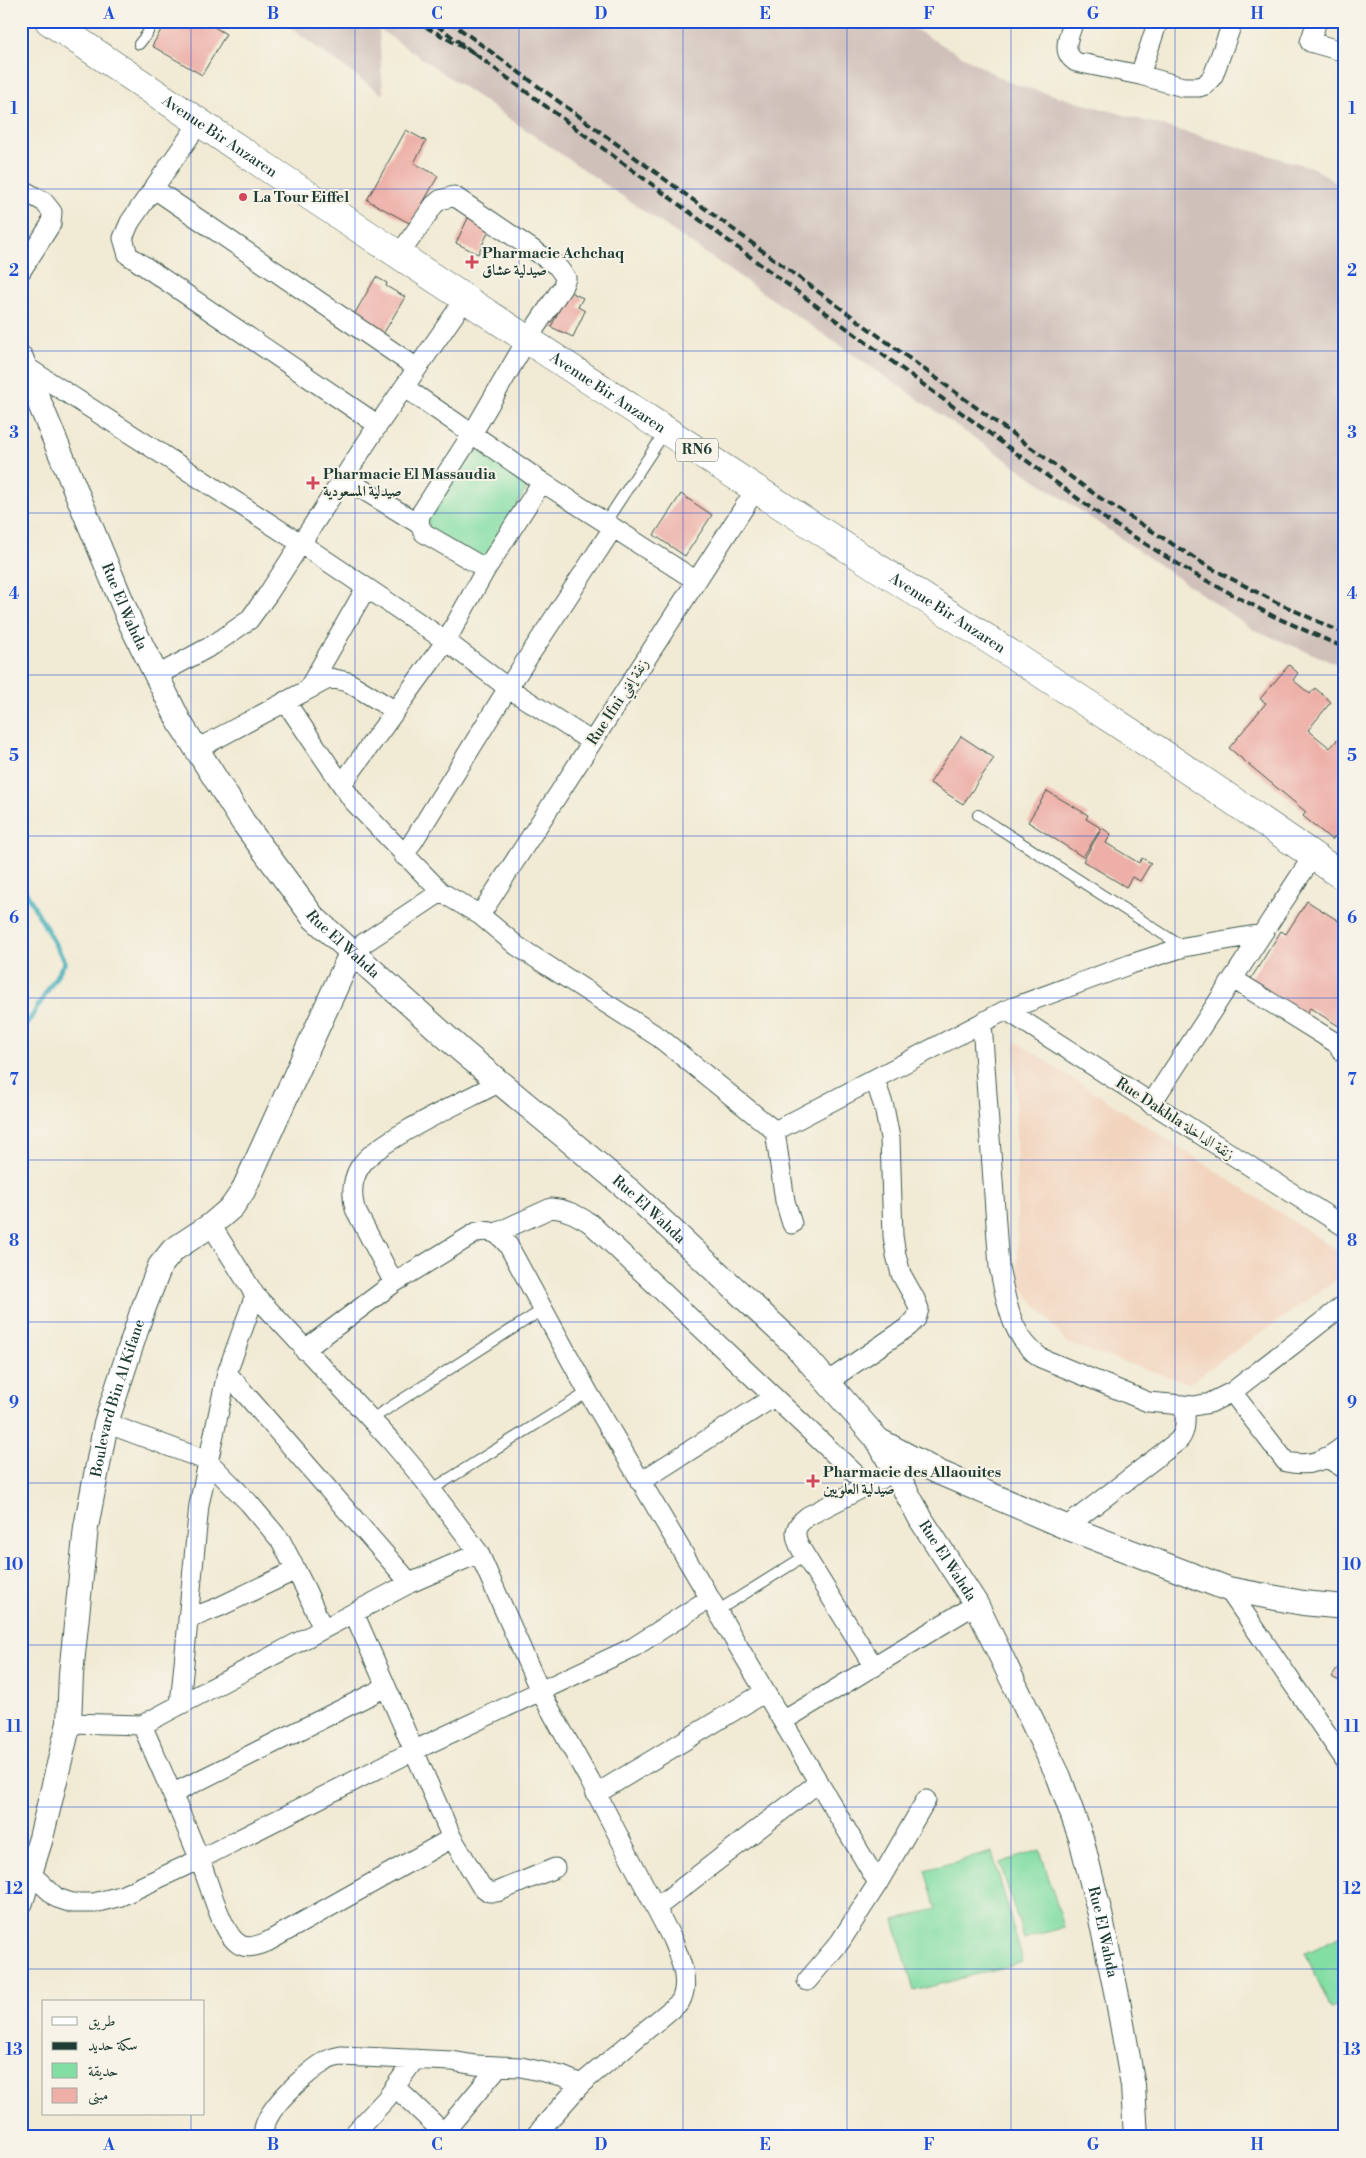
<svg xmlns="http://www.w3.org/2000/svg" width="1366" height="2158" viewBox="0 0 1366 2158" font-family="'Libre Bodoni',Amiri,serif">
  <rect width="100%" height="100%" fill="#f7f3e8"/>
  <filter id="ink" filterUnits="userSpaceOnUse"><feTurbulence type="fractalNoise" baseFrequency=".02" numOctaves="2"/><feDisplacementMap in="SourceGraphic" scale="10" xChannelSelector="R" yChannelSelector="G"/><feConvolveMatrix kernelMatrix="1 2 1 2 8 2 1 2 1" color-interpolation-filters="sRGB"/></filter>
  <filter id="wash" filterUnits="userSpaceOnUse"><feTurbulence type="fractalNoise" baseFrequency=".0096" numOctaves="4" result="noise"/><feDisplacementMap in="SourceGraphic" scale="20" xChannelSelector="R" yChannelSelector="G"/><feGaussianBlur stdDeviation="1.12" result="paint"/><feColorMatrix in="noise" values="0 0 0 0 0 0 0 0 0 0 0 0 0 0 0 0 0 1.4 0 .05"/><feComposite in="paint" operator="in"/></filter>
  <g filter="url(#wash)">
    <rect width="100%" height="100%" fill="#f1ead4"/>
    <path fill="#f2d4be" d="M1015 1041 1345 1255V1274L1189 1383 1068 1344 1018 1283Z"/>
    <path fill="#cfc0ba" d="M280 21H900L1010 83 1314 168 1345 188V667L1254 630 379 29 383 95Z"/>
    <path fill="#83dea4" stroke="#518e6c" d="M472 446 530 483 484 560 429 529 427 515Z
      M1040 1850 1064 1927 1024 1939 1000 1863Z
      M992 1852 1023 1962 914 1991 894 1920 936 1909 925 1870Z
      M1345 1934V2002L1331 2009 1305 1953Z"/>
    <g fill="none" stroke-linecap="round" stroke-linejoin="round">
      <path stroke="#3eaeba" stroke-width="5" d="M21 891 27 894 65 962 21 1034"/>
    </g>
    <g id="blocks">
      <path fill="#edafa7" d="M166 21H204L226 34 202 75 152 46Z
        M406 130 426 141 414 163 438 176 411 224 367 200Z
        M469 216 491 226 478 254 456 243Z
        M376 277 387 283 386 286 405 297 382 336 352 318Z
        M568 291 583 298 578 307 585 311 573 337 551 327Z
        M681 494 712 515 685 556 654 535Z
        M1289 665 1298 673 1293 680 1310 694 1315 688 1331 702 1308 730 1330 748 1338 739 1345 744V825L1332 840 1303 816 1306 812 1229 748 1266 703 1260 699Z
        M961 736 994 758 963 804 930 783Z
        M1047 791 1088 815 1086 819 1101 828 1083 857 1028 822Z
        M1102 828 1111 834 1106 843 1139 863 1142 858 1151 863 1140 881 1132 877 1126 887 1083 861Z
        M1307 901 1345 925V1030L1310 1008 1305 1015 1250 980 1281 931 1286 934Z
        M1345 1657V1684L1332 1677Z"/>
    </g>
  </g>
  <g filter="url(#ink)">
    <use href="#blocks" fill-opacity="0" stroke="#3e574c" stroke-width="1"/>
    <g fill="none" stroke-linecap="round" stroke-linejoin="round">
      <g stroke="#3e574c" stroke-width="12">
        <path id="service" d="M139 44 147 34 153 21
          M605 523 665 432
          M978 815 1183 947
          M370 1420 542 1310
          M431 1490 588 1392
          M717 1611 805 1556"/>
      </g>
      <g stroke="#3e574c" stroke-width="21">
        <path id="minor" d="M1074 21C1069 36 1060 52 1076 62L1140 75 1183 87H1199L1205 85 1213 76 1233 21
          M1317 21 1310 42 1345 52
          M1140 75 1158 21
          M199 123 130 222 123 238 128 255 378 425
          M153 188 417 368
          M21 189 44 202 52 212 51 224 21 271
          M399 255 434 205 440 200 454 196 557 266 566 278 562 288 528 338 472 434 420 515 419 524 424 533 486 569
          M25 366 300 543 446 641 508 688 592 742
          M404 387 542 482 695 580
          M344 478 419 524
          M156 676 213 645 249 620 268 594 378 425 465 299
          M308 689 366 588
          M285 701 353 801 441 892 480 915 517 946 660 1038 775 1131 785 1201 792 1224
          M197 749 330 678 348 682 394 710
          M342 784 446 641 486 569 542 482
          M404 856 508 688 613 528
          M480 915 756 489
          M352 951 441 892
          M1233 979 1336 1043 1345 1055
          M1006 1010 1345 1227
          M982 1023 999 1267C1007 1303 1010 1336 1041 1358L1148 1402 1194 1406 1210 1403 1232 1392 1345 1304
          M1151 1104 1313 856
          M775 1131 1006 1010 1131 964 1184 947 1262 934
          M211 1225 255 1295 391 1441 424 1480 479 1553 540 1691 590 1781 672 1939C680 1959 691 1982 680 2002L581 2084 534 2137
          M496 1233 551 1208C566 1209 577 1215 590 1223L867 1485
          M394 1283 355 1209C351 1194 352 1177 362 1164 381 1138 469 1099 500 1082
          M304 1350 394 1283 477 1232C492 1229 499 1234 508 1245L588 1392 878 1883
          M227 1373 410 1583
          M827 1382 908 1327 916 1319 919 1309 915 1299 901 1274 896 1255 893 1236 890 1138 884 1107 875 1080
          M1232 1392 1286 1462C1311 1467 1325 1461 1345 1445
          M106 1423 208 1461 249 1503 281 1541 306 1590 323 1629
          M1326 1457 1345 1469
          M640 1482 774 1397
          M1066 1527 1178 1441C1187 1432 1185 1419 1185 1406
          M1228 1589 1345 1760
          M354 1613 452 1838 481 1886 489 1892H497L555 1868
          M188 1619 219 1607 296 1570
          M874 1667 801 1549C793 1534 794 1526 808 1516L896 1471
          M180 1705 199 1505 227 1373 255 1295
          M783 1721 976 1604
          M69 1723 142 1725 410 1583 479 1553
          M142 1725C161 1769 181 1813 199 1858 208 1879 220 1927 235 1941 245 1951 256 1946 267 1942L452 1838
          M172 1794 386 1687
          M596 1794 765 1692
          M30 1873 57 1898 72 1903H94L121 1896 200 1859 415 1750 634 1647 710 1598
          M656 1908 819 1782
          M807 1981 840 1942 878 1883 926 1800
          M395 2087 448 2137
          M265 2137C255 2117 309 2070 326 2061 330 2058 336 2057 341 2056L452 2061 475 2065 521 2067 562 2076 581 2084
          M351 2137 387 2098 415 2059
          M440 2137 499 2066"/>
      </g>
      <g stroke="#3e574c" stroke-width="26">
        <g id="tertiary">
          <path id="s1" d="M21 358 131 624 180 723 243 822 313 917 462 1051 630 1191 795 1345 878 1440 922 1521 976 1604 1059 1777 1081 1838 1100 1914 1118 2001 1133 2086 1136 2137"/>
          <path d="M878 1440 938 1472 1066 1527 1228 1589 1303 1603 1345 1607"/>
          <path id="s2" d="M21 1902 41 1838 69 1723 71 1674 86 1527 106 1423 142 1312 160 1266 173 1250 211 1225 232 1207 243 1191 352 951"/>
        </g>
      </g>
      <g stroke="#3e574c" stroke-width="29">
        <g id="primary">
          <path id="s3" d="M49 21C283 180 521 336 759 491 955 618 1153 743 1345 878"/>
        </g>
      </g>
      <use href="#service" stroke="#fff" stroke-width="10"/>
      <use href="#minor" stroke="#fff" stroke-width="19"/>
      <use href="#tertiary" stroke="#fff" stroke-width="24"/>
      <use href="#primary" stroke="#fff" stroke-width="28"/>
      <path stroke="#1f3d34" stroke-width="4" stroke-dasharray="8 4" stroke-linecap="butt" d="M415 21 475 54 431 21
        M449 21 1097 496 1207 566 1276 602 1345 634
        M475 54 1107 520 1194 574 1273 616 1345 648"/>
    </g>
  </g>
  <path fill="none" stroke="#1d4ed8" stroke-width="1" stroke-opacity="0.55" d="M191 21V2002M355 21V2137M519 21V2137M683 21V2137M847 21V2137M1011 21V2137M1175 21V2137M21 189H1345M21 351H1345M21 513H1345M21 675H1345M21 836H1345M21 998H1345M21 1160H1345M21 1322H1345M21 1483H1345M21 1645H1345M21 1807H1345M21 1969H1345M191 2114V2137"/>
  <g fill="#d1495b" stroke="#f7f3e8" stroke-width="2">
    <circle cx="243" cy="197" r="5"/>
    <path d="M469.5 254.5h5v5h5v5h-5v5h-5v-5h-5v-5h5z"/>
    <path d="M310.5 475.5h5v5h5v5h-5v5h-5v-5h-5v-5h5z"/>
    <path d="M810.5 1473.5h5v5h5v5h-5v5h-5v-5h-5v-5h5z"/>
  </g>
  <g text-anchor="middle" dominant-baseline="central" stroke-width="4" stroke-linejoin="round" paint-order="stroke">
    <rect fill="#f7f3e8" stroke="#60746a" stroke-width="1" x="676" y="438.5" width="42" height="23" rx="4"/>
    <g font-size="14" font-weight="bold" fill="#1f3d34">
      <text x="697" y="450">RN6</text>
    </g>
    <g font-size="15" fill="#1f3d34" stroke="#f7f3e8">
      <text stroke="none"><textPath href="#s3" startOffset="206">Avenue Bir Anzaren</textPath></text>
      <text stroke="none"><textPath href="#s3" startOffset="671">Avenue Bir Anzaren</textPath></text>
      <text stroke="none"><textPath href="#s1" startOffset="269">Rue El Wahda</textPath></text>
      <text stroke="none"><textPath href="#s3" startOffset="1076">Avenue Bir Anzaren</textPath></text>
      <text transform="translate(618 702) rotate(-57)">Rue Ifni زنقة إفني</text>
      <text stroke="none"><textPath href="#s1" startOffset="674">Rue El Wahda</textPath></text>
      <text transform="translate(1175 1119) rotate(33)">Rue Dakhla زنقة الداخلة</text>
      <text stroke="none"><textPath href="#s1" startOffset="1079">Rue El Wahda</textPath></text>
      <text stroke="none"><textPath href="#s2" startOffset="515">Boulevard Bin Al Kifane</textPath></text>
      <text stroke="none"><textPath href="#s1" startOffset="1544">Rue El Wahda</textPath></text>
      <text stroke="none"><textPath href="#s1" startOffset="1949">Rue El Wahda</textPath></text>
    </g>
    <g font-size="15" font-weight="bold" fill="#1f3d34" stroke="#f7f3e8" text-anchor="start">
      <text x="253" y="197">La Tour Eiffel</text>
      <text x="482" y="253">Pharmacie Achchaq<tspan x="482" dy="17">صيدلية عشاق</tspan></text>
      <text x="323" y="474">Pharmacie El Massaudia<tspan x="323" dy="17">صيدلية المسعودية</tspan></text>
      <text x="823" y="1472">Pharmacie des Allaouites<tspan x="823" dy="17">صيدلية العلويين</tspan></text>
    </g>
  </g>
  <rect width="1366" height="2158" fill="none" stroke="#f7f3e8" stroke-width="55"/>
  <rect x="42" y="2000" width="162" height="115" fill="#f7f3e8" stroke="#a1aaa0"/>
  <rect x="52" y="2017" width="25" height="8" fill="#ffffff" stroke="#a1aaa0"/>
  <text x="88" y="2026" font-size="15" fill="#1f3d34">طريق</text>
  <rect x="52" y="2042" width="25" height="8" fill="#1f3d34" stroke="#a1aaa0"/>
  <text x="88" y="2050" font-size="15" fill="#1f3d34">سكة حديد</text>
  <rect x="52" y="2063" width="25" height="15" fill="#83dea4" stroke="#a1aaa0"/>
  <text x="88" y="2076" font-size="15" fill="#1f3d34">حديقة</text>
  <rect x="52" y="2088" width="25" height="15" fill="#edafa7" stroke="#a1aaa0"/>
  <text x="88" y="2100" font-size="15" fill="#1f3d34">مبنى</text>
  <rect x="28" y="28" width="1310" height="2102" fill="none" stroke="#1d4ed8" stroke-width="2"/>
  <g font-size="16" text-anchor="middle" font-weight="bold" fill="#1d4ed8">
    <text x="109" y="19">A</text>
    <text x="273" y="19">B</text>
    <text x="437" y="19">C</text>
    <text x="601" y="19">D</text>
    <text x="765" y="19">E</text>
    <text x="929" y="19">F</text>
    <text x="1093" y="19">G</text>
    <text x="1257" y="19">H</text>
    <text x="14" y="114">1</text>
    <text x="1352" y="114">1</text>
    <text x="14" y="276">2</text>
    <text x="1352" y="276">2</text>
    <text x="14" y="438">3</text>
    <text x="1352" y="438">3</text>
    <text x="14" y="599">4</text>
    <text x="1352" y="599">4</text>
    <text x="14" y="761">5</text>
    <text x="1352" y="761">5</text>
    <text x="14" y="923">6</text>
    <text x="1352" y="923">6</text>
    <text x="14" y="1085">7</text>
    <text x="1352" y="1085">7</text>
    <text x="14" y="1246">8</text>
    <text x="1352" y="1246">8</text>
    <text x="14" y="1408">9</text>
    <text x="1352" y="1408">9</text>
    <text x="14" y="1570">10</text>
    <text x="1352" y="1570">10</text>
    <text x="14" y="1732">11</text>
    <text x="1352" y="1732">11</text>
    <text x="14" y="1894">12</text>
    <text x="1352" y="1894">12</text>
    <text x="14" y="2055">13</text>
    <text x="1352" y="2055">13</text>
    <text x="109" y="2150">A</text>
    <text x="273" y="2150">B</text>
    <text x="437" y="2150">C</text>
    <text x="601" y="2150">D</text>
    <text x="765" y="2150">E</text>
    <text x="929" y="2150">F</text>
    <text x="1093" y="2150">G</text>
    <text x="1257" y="2150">H</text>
  </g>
</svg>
